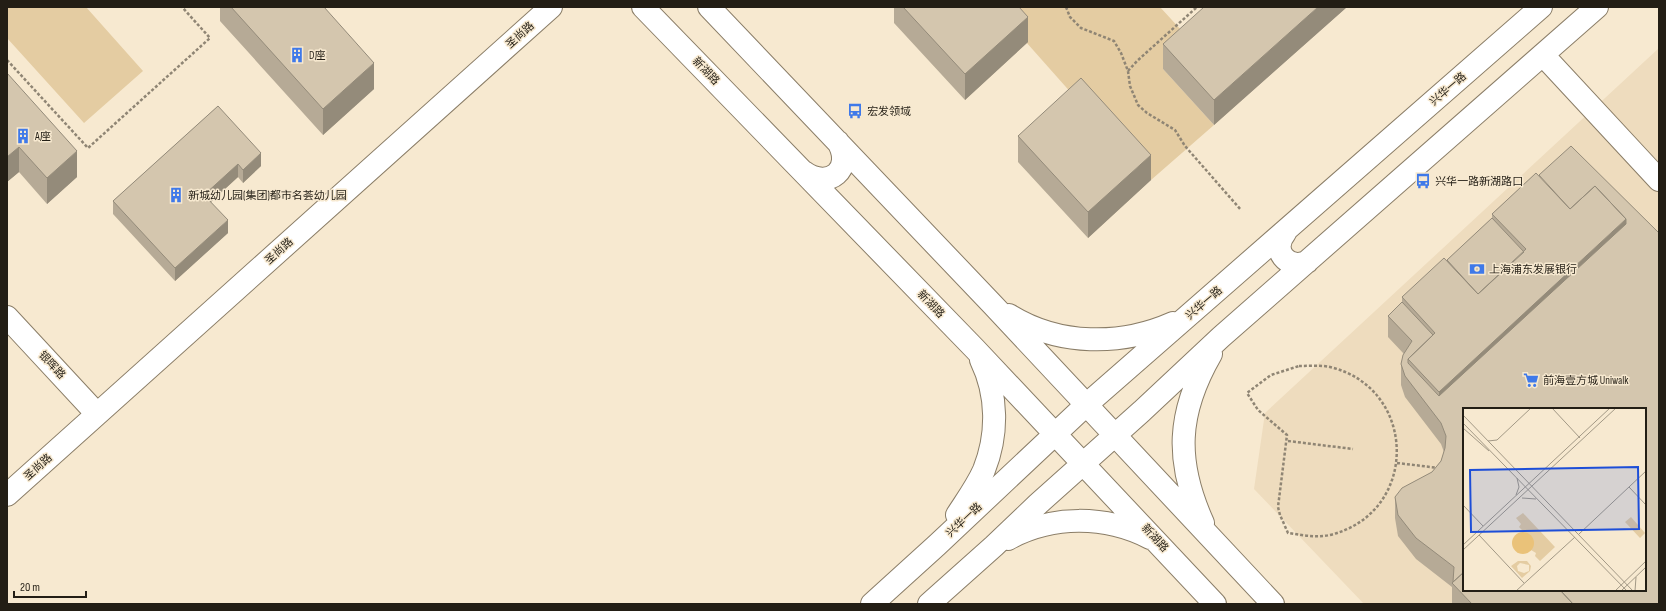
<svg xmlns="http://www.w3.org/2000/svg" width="1666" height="611" viewBox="0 0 1666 611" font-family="'Sofia Sans Condensed','Noto Sans SC',sans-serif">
  <rect width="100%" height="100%" fill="#f7e9d0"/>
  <path fill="#eedcbe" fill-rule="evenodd" d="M1659 48V604H1364L1254 489 1265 413ZM1464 409H1645V590H1464Z"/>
  <path fill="#e4cca2" d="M7 7H86L143 71 84 123 7 38Z
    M995 7H1160L1193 43 1163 69 1214 125 1151 180 1081 104Z"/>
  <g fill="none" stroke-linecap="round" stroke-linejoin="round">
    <g stroke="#8a7d67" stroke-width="24">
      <path id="street" d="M1543 55 1659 180
        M7 317 97 414
        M7 495 551 7"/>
    </g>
    <g stroke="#8a7d67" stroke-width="24">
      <path id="secondary" d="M643 7 975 349 1215 604
        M709 7 993 305 1273 604
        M804 172C829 190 854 169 838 142
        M1285 233C1271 250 1287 270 1307 262
        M1009 315C1059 346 1121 346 1173 323
        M957 515C966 501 977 486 984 470 998 435 998 395 981 360
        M1203 523C1175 461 1177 413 1211 354
        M1008 539C1052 515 1105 515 1150 538
        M872 604 937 545 1086 405 1541 7
        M929 604 994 546 1038 504 1142 411 1221 337 1597 7"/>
    </g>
    <path stroke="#8f8574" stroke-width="2.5" stroke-dasharray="3 2" stroke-linecap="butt" d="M1066 7 1070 17 1081 28 1114 41 1121 53 1128 71 1130 86 1138 105 1147 113 1175 130 1185 146 1241 210
      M7 60 88 148 210 38 182 7
      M1128 71 1137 61 1197 7
      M1299 366C1309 366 1321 365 1330 367 1418 388 1420 513 1330 535 1316 538 1302 535 1288 533L1280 515 1278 507 1287 435 1258 410 1247 393 1271 375Z
      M1288 441 1353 449
      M1397 463 1439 468"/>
    <use href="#street" stroke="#fff" stroke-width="22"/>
    <use href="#secondary" stroke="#fff" stroke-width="22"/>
  </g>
  <path fill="#b6aa96" d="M220 7H324L374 89 323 135 220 21Z
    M894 7H1019L1028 42 965 100 894 23Z
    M1347 7 1214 125 1163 69V44Z
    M7 73 77 177 47 204 19 172 7 182Z
    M218 106 261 166 243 183 238 177 211 202 228 233 175 281 113 214V201Z
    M1018 136 1151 180 1088 238 1018 162Z
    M1536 173 1659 604H1452V587L1416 559 1398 536 1395 518V497L1432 472 1441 461 1444 452 1441 444 1405 397 1401 385V364L1404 354 1388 337V316L1402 302V297L1447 260 1492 218V214Z"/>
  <path fill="#948b7a" d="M1318 7H1347L1214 125V100Z
    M1028 17V42L965 100V74Z
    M374 63V89L323 135V109Z
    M19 147V172L7 182V157Z
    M77 151V177L47 204V178Z
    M261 153V166L243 183V170Z
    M1151 155V180L1088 238V212Z
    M238 164V177L204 208V195Z
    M1626 219V244L1439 417V392Z
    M228 220V233L175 281V268Z"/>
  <path fill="#d4c6ae" stroke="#948b7a" d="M231 7H324L374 63 323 109Z
    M903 7H1019L1028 17 965 74Z
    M1204 7H1318L1214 100 1163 44Z
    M7 73 77 151 47 178 19 147 7 157Z
    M1081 78 1151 155 1088 212 1018 136Z
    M218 106 261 153 243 170 238 164 204 195 228 220 175 268 113 201Z
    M1571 146 1659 233V604H1573L1560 590H1645V409H1464V572L1453 582 1454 567 1416 538 1398 515 1395 497 1402 488 1432 472 1441 461 1445 448 1446 436 1441 423 1405 376 1401 364 1403 355 1412 341 1388 316 1402 302 1433 335 1408 359V363L1439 396 1626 224V219L1595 186 1570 209 1539 175Z
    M1536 173 1570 209 1595 186 1626 219 1439 392 1408 359 1435 333 1402 297 1444 258 1478 294 1526 249 1492 214Z
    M1492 218 1524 252 1478 294 1447 260Z
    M1464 572V590H1560L1573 604H1472L1452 583Z"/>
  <defs>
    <g id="building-bare" transform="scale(1.2)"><path d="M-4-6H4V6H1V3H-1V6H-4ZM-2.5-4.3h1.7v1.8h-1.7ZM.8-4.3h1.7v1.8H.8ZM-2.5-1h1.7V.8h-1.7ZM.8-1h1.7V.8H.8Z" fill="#3f79e9" stroke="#f7e9d0" stroke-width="2.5" paint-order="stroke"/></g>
    <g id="bus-bare" transform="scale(1.2)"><path d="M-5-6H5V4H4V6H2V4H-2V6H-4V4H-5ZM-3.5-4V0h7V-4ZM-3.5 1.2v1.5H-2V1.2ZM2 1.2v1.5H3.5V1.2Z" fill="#3f79e9" stroke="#f7e9d0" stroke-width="2.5" paint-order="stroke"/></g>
    <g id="bank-bare" transform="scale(1.2)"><path d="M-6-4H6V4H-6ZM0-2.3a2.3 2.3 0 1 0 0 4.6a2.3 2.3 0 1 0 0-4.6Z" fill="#3f79e9" stroke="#f7e9d0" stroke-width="2.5" paint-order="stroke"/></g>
    <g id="supermarket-bare" transform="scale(1.2)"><path d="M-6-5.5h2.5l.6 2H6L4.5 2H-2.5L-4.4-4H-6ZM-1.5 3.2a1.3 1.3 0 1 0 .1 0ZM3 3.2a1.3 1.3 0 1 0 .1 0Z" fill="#3f79e9" stroke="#f7e9d0" stroke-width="2.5" paint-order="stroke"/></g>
  </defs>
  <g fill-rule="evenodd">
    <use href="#building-bare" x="297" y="55"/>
    <use href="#bus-bare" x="855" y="111"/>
    <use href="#building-bare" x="23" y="136"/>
    <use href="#bus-bare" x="1423" y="181"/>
    <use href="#building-bare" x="176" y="195"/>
    <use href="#bank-bare" x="1477" y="269"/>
    <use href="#supermarket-bare" x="1531" y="380"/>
  </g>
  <g text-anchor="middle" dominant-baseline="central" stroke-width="3" stroke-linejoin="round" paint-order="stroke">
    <g font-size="11" fill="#231e15" stroke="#f7e9d0">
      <text transform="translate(520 35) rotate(-42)">圣尚路</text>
      <text transform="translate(706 71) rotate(46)">新湖路</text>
      <text transform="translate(1448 89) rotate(-41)">兴华一路</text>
      <text transform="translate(279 251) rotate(-42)">圣尚路</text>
      <text transform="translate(1204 303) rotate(-41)">兴华一路</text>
      <text transform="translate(931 304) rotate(46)">新湖路</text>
      <text transform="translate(52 365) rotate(47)">银晖路</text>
      <text transform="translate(38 467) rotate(-42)">圣尚路</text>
      <text transform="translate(964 520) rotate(-43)">兴华一路</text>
      <text transform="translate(1155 538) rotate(47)">新湖路</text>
    </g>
    <g font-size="11" fill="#231e15" stroke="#f7e9d0" text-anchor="start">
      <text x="309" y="55">D座</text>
      <text x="867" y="111">宏发领域</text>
      <text x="35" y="136">A座</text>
      <text x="1435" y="181">兴华一路新湖路口</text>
      <text x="188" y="195">新城幼儿园(集团)都市名荟幼儿园</text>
      <text x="1489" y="269">上海浦东发展银行</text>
      <text x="1543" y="380">前海壹方城 Uniwalk</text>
    </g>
  </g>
  <g transform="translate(1463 408)">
    <rect width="183" height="183" fill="#f7e9d0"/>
    <path d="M55 153H64L68 158 67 163 59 170 48 158ZM57 155 66 157V163L61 165 55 163 54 158Z" fill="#e4cca2" fill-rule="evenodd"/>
    <path d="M60 105 92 139 77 153 72 148 73 145 68 142 70 133 56 119 58 116 53 110ZM168 109 182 125 177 130 162 114Z" fill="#e4cca2"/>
    <path d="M49 135a11 11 0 1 1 22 0a11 11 0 1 1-22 0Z" fill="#eac279"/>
    <path fill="none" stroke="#a29885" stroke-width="1" d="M89 0 117 30M0 7 170 183M0 15 164 183M0 20 26 43M25 33 34 32 68 0M166 79 183 97M53 87 56 79 54 70M59 90 73 91M0 97 20 118M116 126 183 63M16 127 61 175M0 137 147 0M0 142 153 0M53 183 112 129M152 183 183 153M158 183 183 159M172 183 173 169"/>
    <path fill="#1d4ed8" fill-opacity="0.15" stroke="#1d4ed8" stroke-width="2" d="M175 59 176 121 8 124 7 62Z"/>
    <rect width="183" height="183" fill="none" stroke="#231e15" stroke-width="2"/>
  </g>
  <rect width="1666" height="611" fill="none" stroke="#231e15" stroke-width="16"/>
  <path d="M14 591v6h72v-6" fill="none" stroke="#231e15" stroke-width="2"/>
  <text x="20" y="591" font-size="12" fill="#231e15" stroke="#f7e9d0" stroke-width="3" paint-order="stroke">20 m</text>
</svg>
